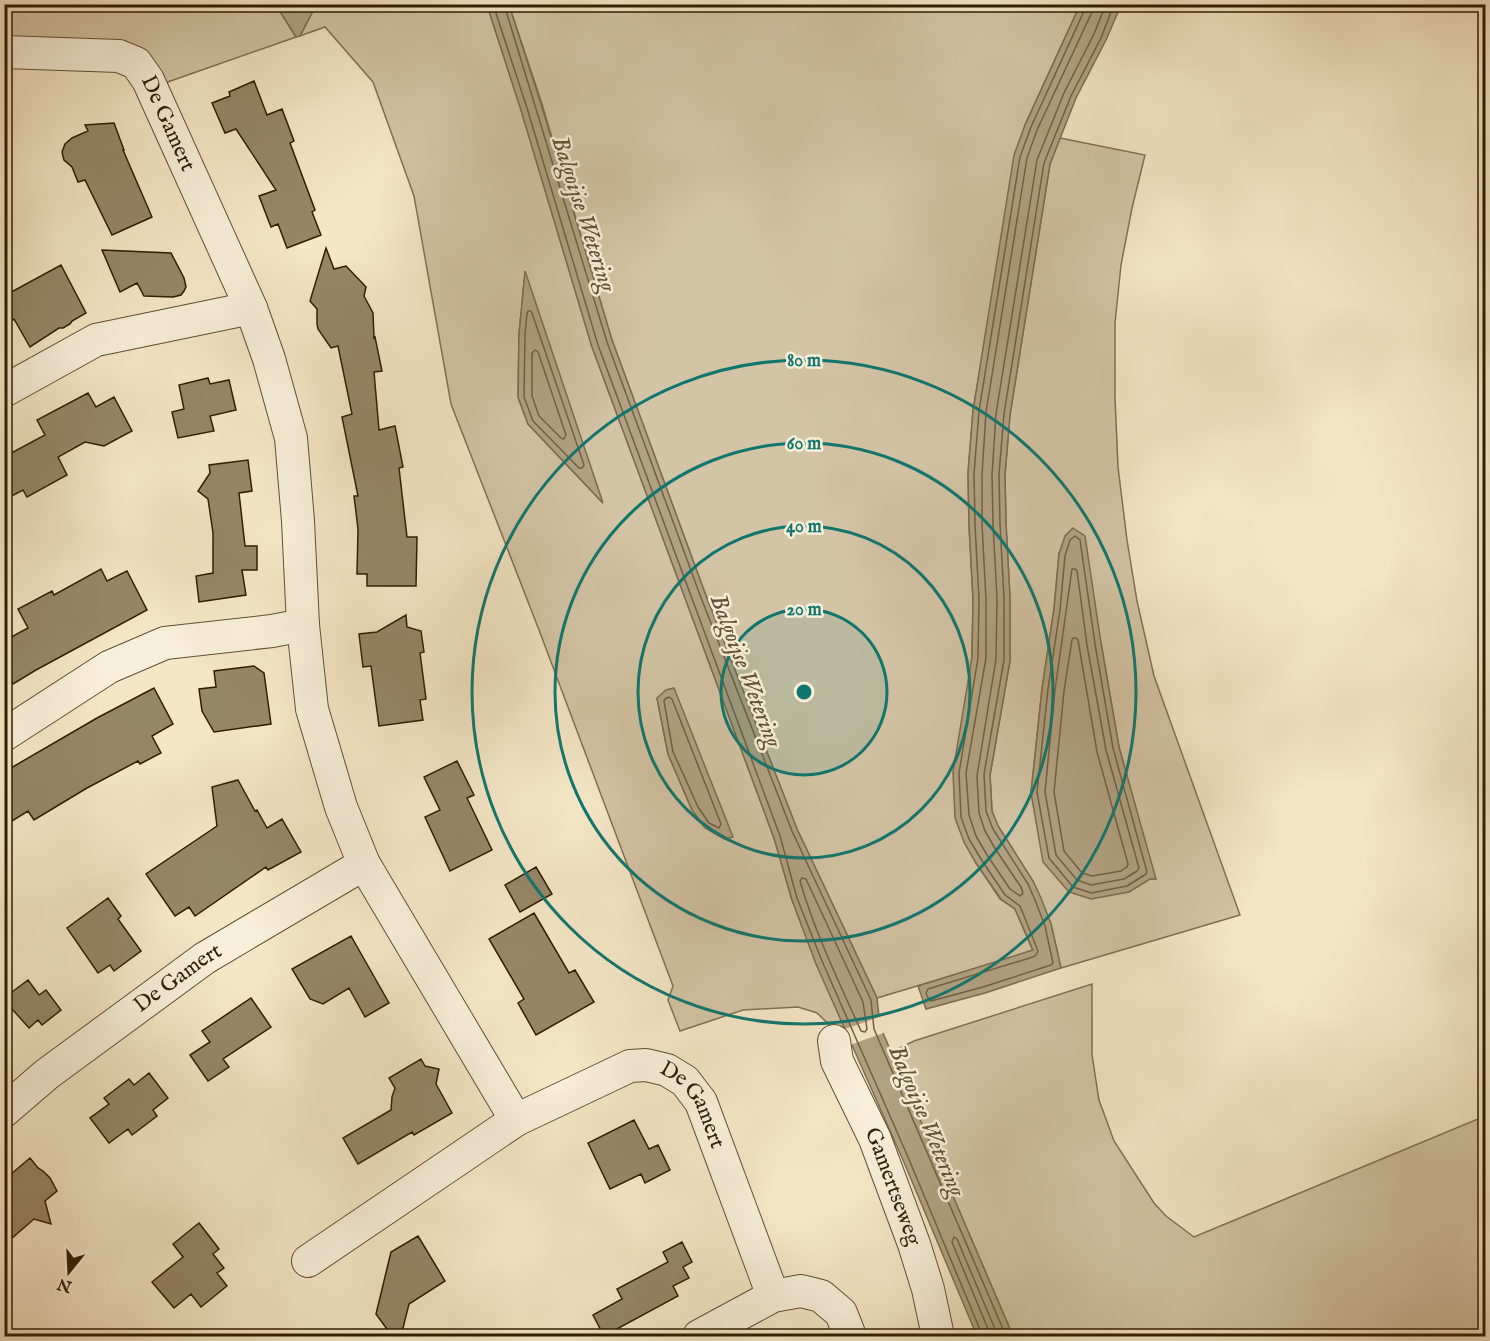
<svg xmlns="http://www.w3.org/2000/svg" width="1490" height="1341" viewBox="0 0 1490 1341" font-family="'IM FELL English',serif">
  <rect width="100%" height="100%" fill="#f4e6c6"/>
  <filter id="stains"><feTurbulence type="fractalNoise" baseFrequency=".00333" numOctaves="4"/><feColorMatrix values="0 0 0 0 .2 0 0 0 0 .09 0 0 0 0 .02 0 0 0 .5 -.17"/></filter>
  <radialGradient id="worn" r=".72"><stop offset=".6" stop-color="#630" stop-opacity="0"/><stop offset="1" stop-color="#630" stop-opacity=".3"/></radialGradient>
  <path fill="#d3c4a5" stroke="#827054" stroke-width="1.5" fill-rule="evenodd" d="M5 4 276 5 296 37 162 84 154 62 5 43Z
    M316 5H487L521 110 592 347 774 838 792 900 817 964 849 1037 843 1038 817 1013 798 1007 743 1010 680 1031 668 1000 673 986 539 630 451 404 414 196 373 82 325 27 300 36ZM525 273 602 501V502L528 424 518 397 519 334ZM657 698 692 810 668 754Z
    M509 5H1080L1025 125 992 296 973 411 968 473 969 525 973 599 972 657 965 707 964 842 976 863 1000 899 1015 909 1033 951 877 998 797 829 705 593 612 340 542 104Z
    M1060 138 1145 155 1132 208 1121 265 1115 323V398L1118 467 1127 540 1137 601 1154 676 1240 915 1061 968 1051 924 1033 881 998 826 992 811 990 775 1010 661V598L1006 523 1005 475 1010 415 1050 164ZM1059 554 1101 643 1119 747 1155 879H1150L1031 793 1042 689 1054 609Z
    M1092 984V1055L1099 1100 1114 1141 1154 1203 1166 1216 1194 1237 1485 1116V1336H1013L891 1052 914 1041Z"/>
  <path fill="#b1a283" stroke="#7d6d4f" stroke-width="1.5" d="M276 5H316L300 36 296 37Z
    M487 5H509L541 104 612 340 705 593 797 829 877 998 880 1026 1013 1336H977L903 1160 816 964 792 900 774 838 592 347 521 110Z
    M1080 5H1121L1106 40 1076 98 1050 164 1010 415 1005 475 1006 523 1010 598V661L990 775 992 811 998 826 1033 881 1041 898 1051 924 1061 968 985 993 926 1009 918 986 1033 950 1015 909 1001 899 976 863 964 842 955 818 953 772 972 657 973 599 969 525 968 473 973 411 1014 155 1025 125Z
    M525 271 603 503 528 424 518 397 519 334Z
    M1073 528 1085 536 1101 643 1119 747 1156 879H1150L1129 892 1091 899 1069 892 1043 862 1031 793 1042 689 1054 609 1059 554 1065 536Z
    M674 688 733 837 724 839 705 828 692 810 668 754 657 698 666 690Z"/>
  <path fill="#f4e6c6" d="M882 1016 883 1025 886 1032 850 1045 845 1029Z"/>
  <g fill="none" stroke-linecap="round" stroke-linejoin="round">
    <path stroke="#706042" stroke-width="1.5" d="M493 4 527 108 598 345 780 836 797 898 822 961 908 1157 981 1332 982 1336
      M504 4 607 342 700 595 792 831 871 1000 874 1029 1006 1336
      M1085 4V9L1031 127 1020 157 979 411 974 474 975 525 979 599 978 658 959 773 961 817 969 839 981 859 1005 895 1020 906 1038 951 1036 955 1033 957 928 989 926 993 929 1000 931 1001 983 987 1051 965 1053 963 1045 926 1035 900 1028 884 993 829 986 811 984 774 1004 660V598L1000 524 999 474 1004 414 1044 163 1071 96 1101 38 1114 4
      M1093 4 1092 12 1037 130 1027 158 986 412 982 474V525L986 599V658L966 773 969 815 976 836 987 855 1010 889 1020 896 1023 893 1021 887 996 850 985 831 979 813 977 776 996 659 997 598 993 524 992 475 996 414 1037 160 1064 93 1094 34 1106 4
      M528 311H531L532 313 584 465 582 468H579L533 421 524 397 525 334 527 313Z
      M535 350 538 352 566 435 564 439 561 438 539 416 532 396V353Z
      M1075 536 1080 540 1095 644 1113 748 1147 872 1146 874 1127 886 1091 893 1073 887 1049 858 1037 792 1048 689 1060 610 1065 556 1070 540Z
      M1072 569H1075L1077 571 1087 645 1106 750 1139 868 1137 871 1124 879 1091 885 1077 880 1056 855 1045 792 1055 690Z
      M1073 638H1076L1078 640 1097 752 1128 864 1127 867 1121 871 1092 876 1082 873 1064 851 1054 792 1064 691 1072 640Z
      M669 697 672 699 721 824 719 828 709 823 698 807 685 778 673 752 664 701 665 699Z
      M802 878 806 879 863 1002 867 1029 865 1032 861 1031C839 982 815 933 800 881Z
      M989 1336 988 1329 952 1242 954 1237 957 1239 998 1336"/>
  </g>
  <path fill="#968668" stroke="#301d02" stroke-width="1.5" d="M254 81 267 115 282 109 294 141 290 143 315 210 312 212 321 235 287 248 278 224 271 227 259 196 276 190 236 129 225 133 212 103 230 96 229 92Z
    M114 123 124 150H123L152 217 112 235 85 180 78 182 72 167 64 160 62 152 65 144 72 138 88 131 85 125Z
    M326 248 334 269 346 266 366 287 364 296 373 313 374 338 375 337 382 371 374 372 379 430 395 426 403 467 399 468 407 537H417L416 586H367V574H357L358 529 354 496H358L342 417 352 414 338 346 331 348 318 329 317 324V309L310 301Z
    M102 250 171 253 184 278 186 287 184 291 181 295 173 297 144 296 137 283 120 292Z
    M61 265 86 313 72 321 70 324 63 328H59L30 347 14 319 4 324V296Z
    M208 378 210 384 229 380 236 410 210 416 214 431 178 438 172 412 184 409 179 385Z
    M88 393 96 407 114 397 132 431 104 446 85 442 58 457 67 475 27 497 23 490 4 500V457L45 435 37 420Z
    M248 460 252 491 239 493 245 546H257V570H242L246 595 199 602 196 576 213 573V533L208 499 198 491 210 473 209 465Z
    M101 569 107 581 127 571 147 610 36 670 13 684 4 670V641L28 628 18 609 52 591 54 595Z
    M406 615 407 627 421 631 424 652 420 653 426 699 420 700 423 720 379 726 371 666 363 667 359 634 377 632Z
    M254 666 264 673 271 724 214 732 202 711 199 689 216 687 214 671Z
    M154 688 173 724 152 736 161 753 140 764 138 761 87 788 34 820 28 811 4 826V772L97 718Z
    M457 761 474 795 467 798 492 850 450 871 425 817 440 810 424 777Z
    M238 780 255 811 257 810 267 828 282 819 301 852 268 870 266 867 195 916 189 907 175 916 146 874 217 826 212 787Z
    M536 867 552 894 520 912 505 885Z
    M108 898 121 916 118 919 141 951 114 971 110 965 98 973 67 928Z
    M534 913 569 973 575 970 594 1002 536 1035 518 1003 524 999 489 939Z
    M351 936 389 1003 365 1017 349 988 323 1004 310 999 292 969Z
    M28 980 39 995 46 990 61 1010 42 1025 38 1020 29 1028 4 1000V998Z
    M251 998 271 1027 223 1059 229 1067 208 1081 190 1055 210 1042 202 1031Z
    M421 1059 425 1066 439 1069 436 1084 452 1113 414 1135 412 1132 358 1164 343 1138 391 1110 392 1097 395 1088 389 1078Z
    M149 1073 168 1098 153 1110 157 1116 132 1135 128 1129 109 1143 90 1118 109 1104 104 1098 129 1079 134 1085Z
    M634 1120 649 1149 658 1145 670 1170 645 1183 641 1174 610 1189 588 1143Z
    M30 1158 38 1168 43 1171 50 1178 57 1191 45 1201 51 1224 34 1219 4 1245V1180Z
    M199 1223 219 1249 213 1254 224 1268 217 1273 227 1286 201 1307 191 1294 174 1308 152 1282 183 1257 173 1244Z
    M418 1236 445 1281 409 1304 401 1336H392L376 1314 391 1252Z
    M682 1242 692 1262 683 1267 689 1278 673 1286 678 1296 604 1336 593 1315 622 1299 617 1289 668 1262 663 1252Z"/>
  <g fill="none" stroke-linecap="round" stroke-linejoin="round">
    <g stroke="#614f33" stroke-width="34">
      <g id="minor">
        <path id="s1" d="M4 52 119 56 136 63 148 80 251 308 269 359 291 438 298 521 303 625 312 709 341 807 364 864 516 1120"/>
        <path d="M4 391 96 340 251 308"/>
        <path d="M4 735 109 667 165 643 272 631 303 625"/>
        <path id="s2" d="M834 1041 837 1061 875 1139 914 1244 928 1289 938 1336"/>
        <path id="s3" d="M4 1111 47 1074 205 958 364 864"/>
        <path id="s4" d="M308 1261 516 1120 630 1066 646 1065 667 1070 685 1081 701 1102 773 1296"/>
        <path d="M699 1336 773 1296 801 1291 821 1296 841 1313 850 1336"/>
      </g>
    </g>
    <use href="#minor" stroke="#f8efda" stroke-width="32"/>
  </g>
  <circle cx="804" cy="692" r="83" fill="#0f766e" fill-opacity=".12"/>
  <g fill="none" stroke="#0f766e" stroke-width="3">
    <circle cx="804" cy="692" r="83"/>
    <circle cx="804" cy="692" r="166"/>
    <circle cx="804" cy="692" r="249"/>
    <circle cx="804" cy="692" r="332"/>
  </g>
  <g text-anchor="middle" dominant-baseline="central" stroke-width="5" stroke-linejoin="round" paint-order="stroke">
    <g font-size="22" fill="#301d02" stroke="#f8efda">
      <text stroke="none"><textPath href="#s1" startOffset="202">De Gamert</textPath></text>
      <text stroke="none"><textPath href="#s3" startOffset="219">De Gamert</textPath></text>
      <text stroke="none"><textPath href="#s4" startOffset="460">De Gamert</textPath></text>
      <text stroke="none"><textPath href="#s2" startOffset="158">Gamertseweg</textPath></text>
    </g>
    <g font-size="24" font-style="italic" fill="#645236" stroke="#f8efda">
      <text transform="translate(583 214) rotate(72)">Balgoijse Wetering</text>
      <text transform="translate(745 671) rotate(69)">Balgoijse Wetering</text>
      <text transform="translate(926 1121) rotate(67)">Balgoijse Wetering</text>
    </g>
  </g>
  <circle cx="804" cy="692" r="9" fill="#0f766e" stroke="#f8efda" stroke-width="3"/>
  <g font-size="18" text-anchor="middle" font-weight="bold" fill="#0f766e" stroke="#f8efda" stroke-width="5" stroke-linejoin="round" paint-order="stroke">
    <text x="804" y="366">80 m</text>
    <text x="804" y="449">60 m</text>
    <text x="804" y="532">40 m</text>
    <text x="804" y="615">20 m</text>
  </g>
  <rect width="1490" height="1341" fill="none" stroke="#f4e6c6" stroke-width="24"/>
  <rect x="6" y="6" width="1478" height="1329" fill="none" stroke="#301d02" stroke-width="3"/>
  <rect x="12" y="12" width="1466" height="1317" fill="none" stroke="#301d02" stroke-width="1.5"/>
  <g transform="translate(69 1272) rotate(198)" stroke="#f8efda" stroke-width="4.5" paint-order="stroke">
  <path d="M0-4.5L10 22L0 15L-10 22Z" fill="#301d02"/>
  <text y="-9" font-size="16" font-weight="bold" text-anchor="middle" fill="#301d02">N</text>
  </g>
  <rect width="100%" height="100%" filter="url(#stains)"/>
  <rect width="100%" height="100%" fill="url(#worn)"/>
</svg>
